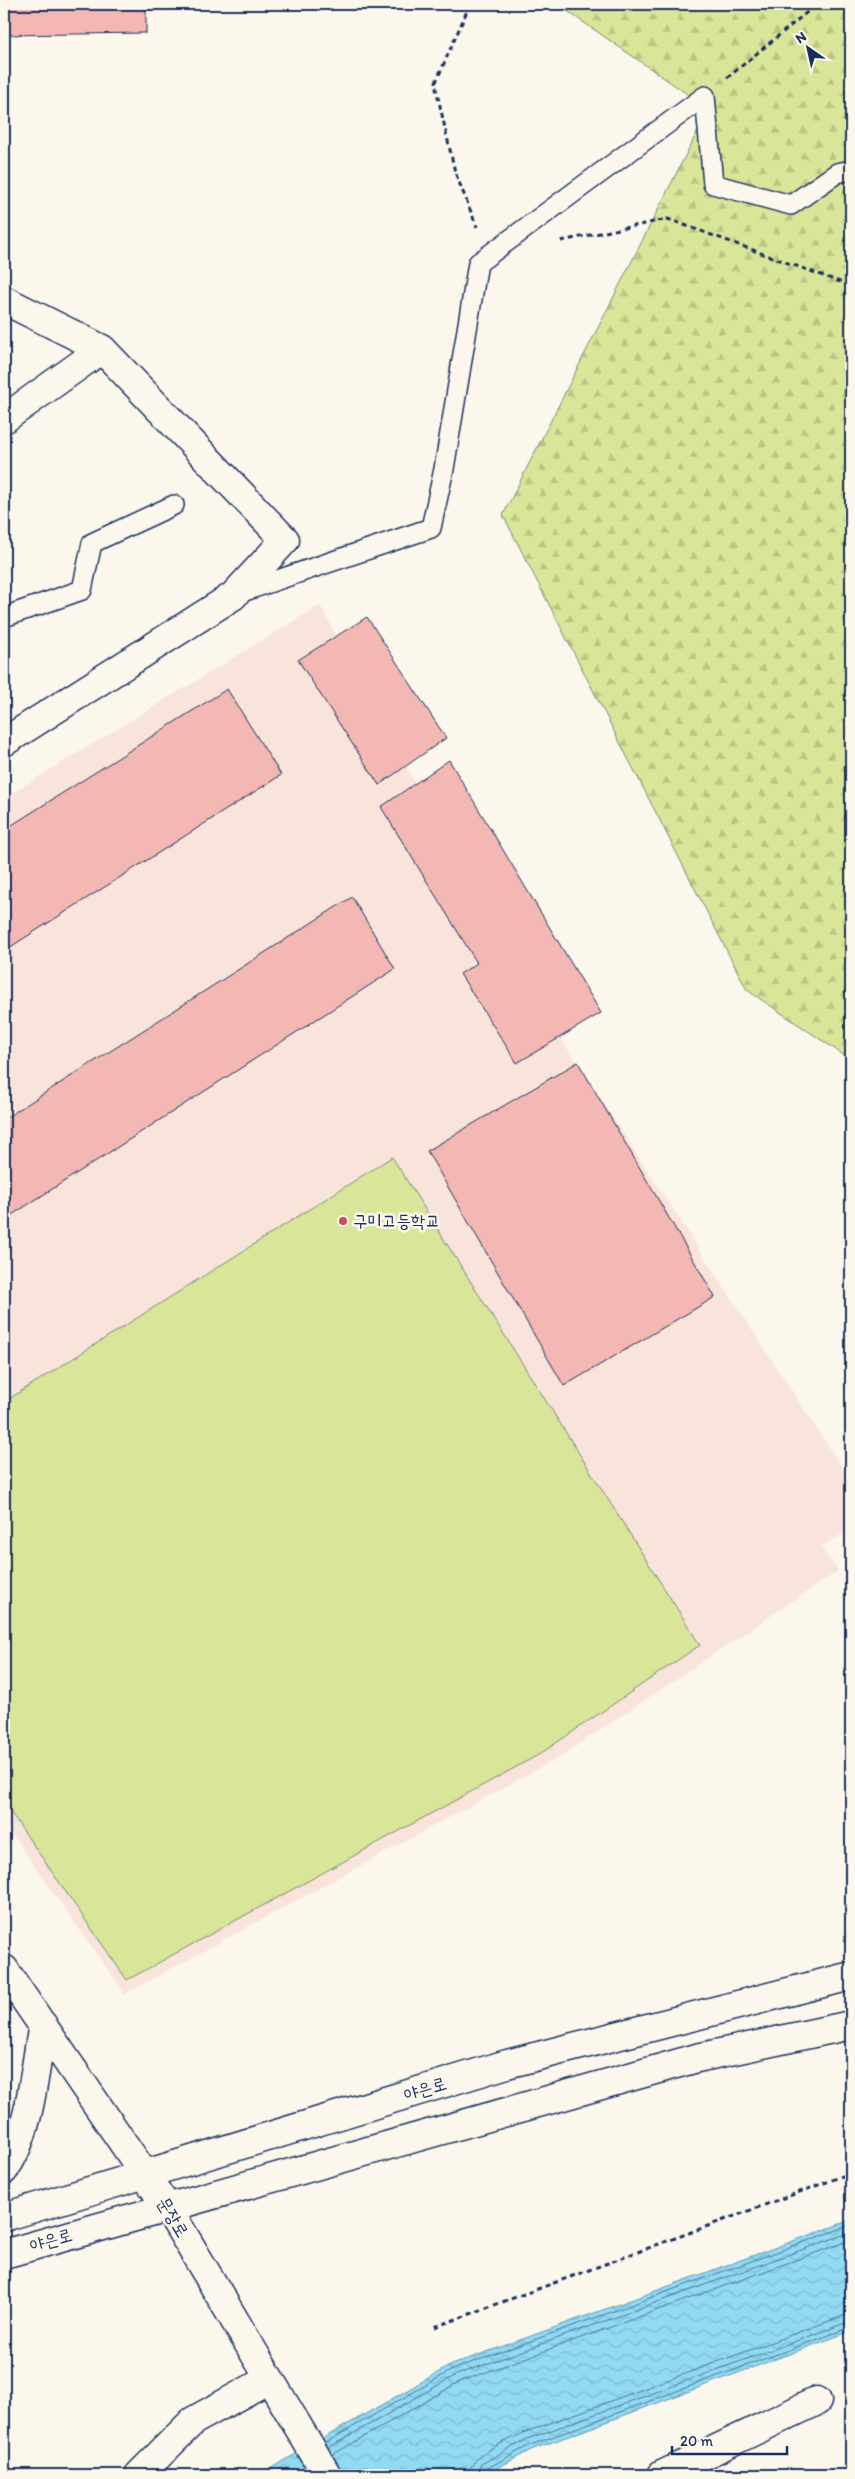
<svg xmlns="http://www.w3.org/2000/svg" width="855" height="2479" viewBox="0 0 855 2479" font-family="Itim,'Poor Story',sans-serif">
  <defs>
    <pattern id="forest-firs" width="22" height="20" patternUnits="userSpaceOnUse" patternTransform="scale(1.25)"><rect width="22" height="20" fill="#d9e598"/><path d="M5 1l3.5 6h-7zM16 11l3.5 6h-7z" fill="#bac585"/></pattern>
    <pattern id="water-waves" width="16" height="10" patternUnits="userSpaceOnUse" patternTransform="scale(1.25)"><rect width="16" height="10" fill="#91daf2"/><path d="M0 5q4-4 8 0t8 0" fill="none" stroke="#7cbbd2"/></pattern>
  </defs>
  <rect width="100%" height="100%" fill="#fbf7ec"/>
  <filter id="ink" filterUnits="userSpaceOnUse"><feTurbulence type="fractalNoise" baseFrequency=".02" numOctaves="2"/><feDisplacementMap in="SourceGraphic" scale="10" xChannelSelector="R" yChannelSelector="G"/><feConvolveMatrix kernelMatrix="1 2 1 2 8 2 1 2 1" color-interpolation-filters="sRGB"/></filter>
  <g filter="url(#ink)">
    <path fill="#f9e4db" d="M320 605 511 962 851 1481V1529L821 1547 838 1571 558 1758 125 1994 4 1823V798Z"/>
    <path fill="#d9e598" stroke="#7a8a7b" d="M392 1157 700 1645 540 1754 127 1980 4 1803V1402Z"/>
    <path fill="url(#forest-firs)" stroke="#7a8a7b" d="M557 4H851V1060L747 990 503 515 709 109Z"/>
    <path fill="url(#water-waves)" stroke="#6296b7" d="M851 2220V2331L531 2450 484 2475H259L451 2365Z"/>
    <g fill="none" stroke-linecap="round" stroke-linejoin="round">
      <path stroke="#4a7399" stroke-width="1" d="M325 2443 454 2369 851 2225
        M328 2448 456 2375 851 2232
        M332 2455 459 2382 851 2240
        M469 2475C470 2453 506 2442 523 2433L851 2313
        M476 2475 481 2464 527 2439 851 2321
        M483 2475 486 2469 530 2445 851 2327"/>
    </g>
    <path fill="#f3b8b3" stroke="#1b2f5e" d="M4 4H146V33L4 35Z
      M367 617 446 738 379 785 298 660Z
      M227 689 281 775 4 951V830Z
      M449 760 601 1013 517 1063 460 974 477 963 381 807Z
      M352 897 395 969 4 1220V1119Z
      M578 1062 715 1297 564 1386 427 1151Z"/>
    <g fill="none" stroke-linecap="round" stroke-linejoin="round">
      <g stroke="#1b2f5e" stroke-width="22">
        <path id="service" d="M236 594 431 528 444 469 478 263 705 96 713 184 791 205 837 173 851 170
          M4 617 82 590 92 543 174 505"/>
      </g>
      <g stroke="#1b2f5e" stroke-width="31">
        <path id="minor" d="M4 300 102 349 285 540 233 596 4 742
          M4 419 102 349
          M139 2475 193 2421 269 2379
          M662 2475 817 2401"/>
      </g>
      <g stroke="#1b2f5e" stroke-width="31">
        <path id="tertiary" d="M4 1969 167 2207 327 2475
          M4 2170C31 2133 34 2070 43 2025
          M4 2217 507 2064 851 1976
          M4 2254 697 2058 851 2025"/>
      </g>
      <path stroke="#1b2f5e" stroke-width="3" stroke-dasharray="5 4" stroke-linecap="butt" d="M470 4 435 84 455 172 477 227
        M727 78 817 4
        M561 241 668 219 851 286
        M435 2327 851 2173"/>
      <use href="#service" stroke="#fbf7ec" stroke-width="19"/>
      <use href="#minor" stroke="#fbf7ec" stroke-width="28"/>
      <use href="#tertiary" stroke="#fbf7ec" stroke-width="28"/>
    </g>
  </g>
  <circle fill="#d1495b" stroke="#fbf7ec" stroke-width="2" cx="343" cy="1221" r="5"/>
  <g text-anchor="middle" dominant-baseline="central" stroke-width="5" stroke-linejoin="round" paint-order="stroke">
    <g font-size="18" fill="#1b2f5e" stroke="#fbf7ec" text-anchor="start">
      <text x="353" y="1221">구미고등학교</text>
    </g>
    <g font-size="18" fill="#1b2f5e" stroke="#fbf7ec">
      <text transform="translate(425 2089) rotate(-17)">야은로</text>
      <text transform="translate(173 2217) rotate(59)">문장로</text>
      <text transform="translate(51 2240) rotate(-16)">야은로</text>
    </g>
  </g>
  <rect width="855" height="2479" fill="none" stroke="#fbf7ec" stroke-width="20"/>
  <rect x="10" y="10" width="835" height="2459" fill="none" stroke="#1b2f5e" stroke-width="2" filter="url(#ink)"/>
  <g transform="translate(808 48) rotate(326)" stroke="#fbf7ec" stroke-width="4" paint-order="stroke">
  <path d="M0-4L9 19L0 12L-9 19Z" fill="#1b2f5e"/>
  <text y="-8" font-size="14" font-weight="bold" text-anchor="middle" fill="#1b2f5e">N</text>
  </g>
  <path d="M672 2446v8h115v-8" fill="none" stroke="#1b2f5e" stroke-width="2.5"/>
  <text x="680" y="2446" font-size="15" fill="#1b2f5e" stroke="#fbf7ec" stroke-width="4" paint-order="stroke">20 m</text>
</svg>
